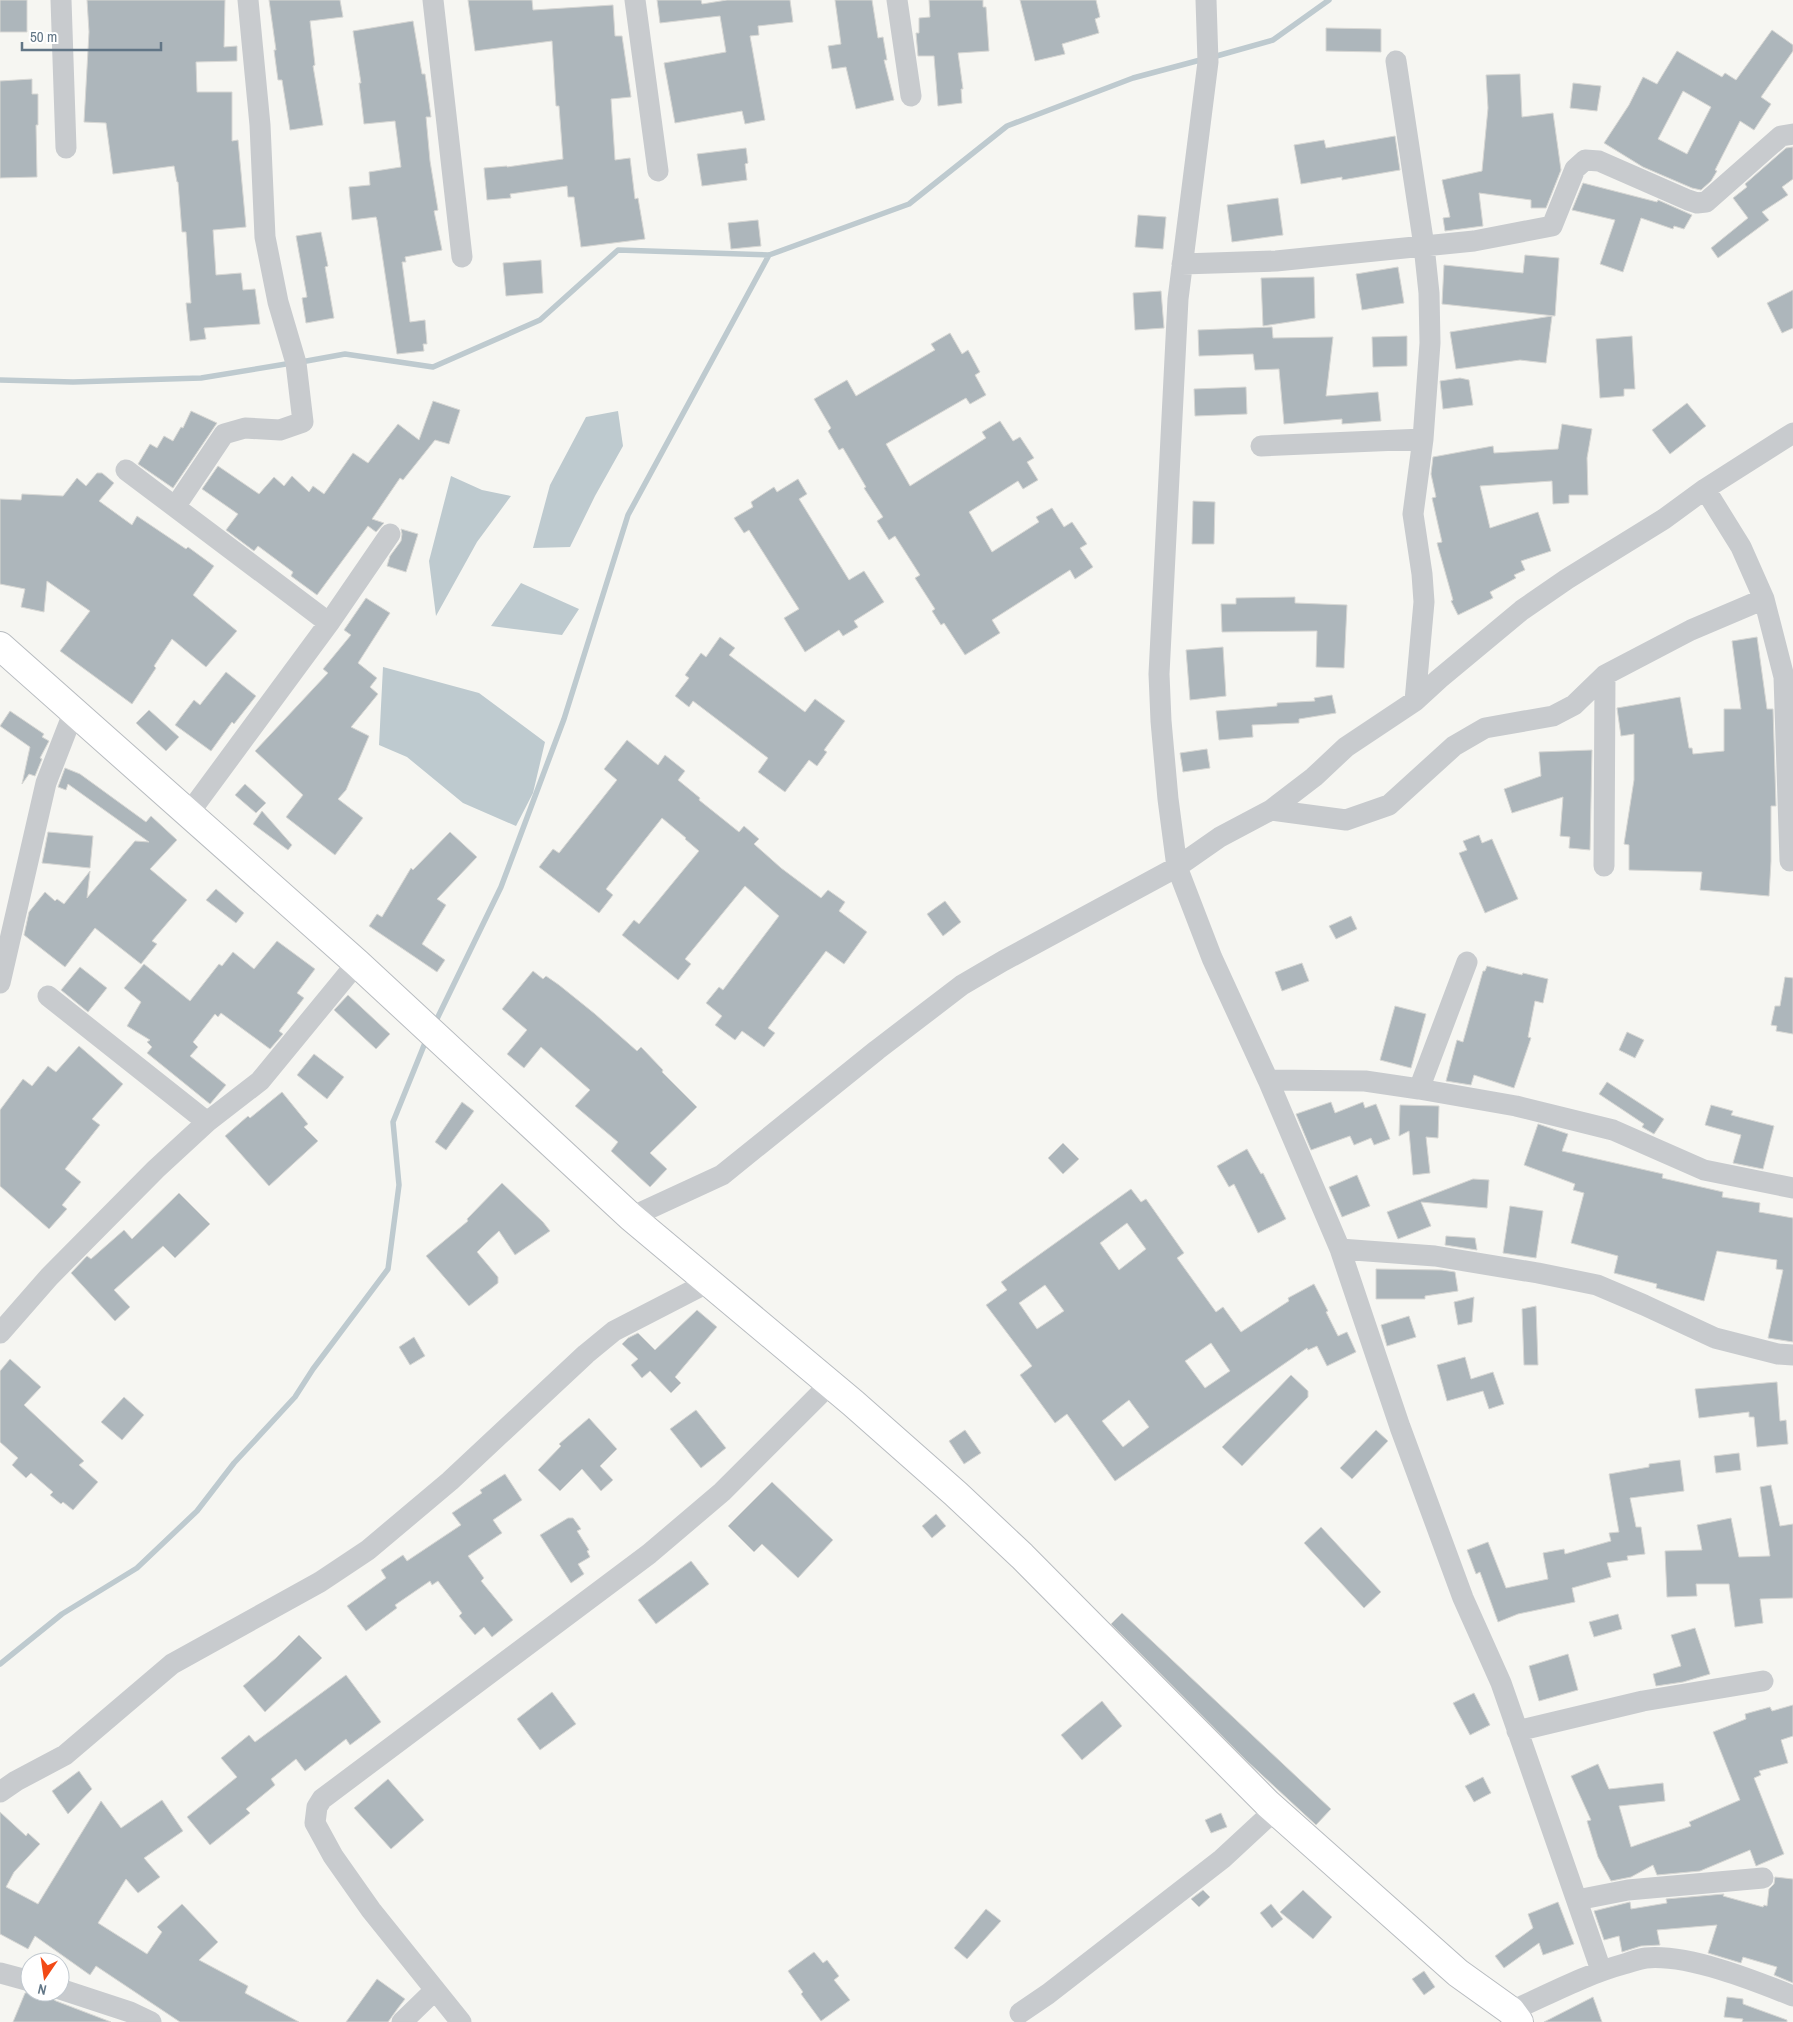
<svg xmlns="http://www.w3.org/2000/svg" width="1793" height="2022" viewBox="0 0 1793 2022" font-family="'Archivo Narrow',sans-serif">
  <rect width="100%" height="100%" fill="#f6f6f2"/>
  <path fill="#becacf" d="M618 411 623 446 595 496 570 547 533 548 550 485 586 417Z
    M451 476 482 490 511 496 477 542 436 616 429 561Z
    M521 583 579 609 562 635 491 626Z
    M383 667 479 693 545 742 533 793 516 826 463 803 407 757 379 745Z"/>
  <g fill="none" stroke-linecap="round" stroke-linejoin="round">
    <path stroke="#becacf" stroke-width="5.5" d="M1213 57 1273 40 1329 0
      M301 362 345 354 433 367 540 320 618 250 769 255 909 204 1007 126 1133 78 1204 59
      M0 380 73 382 201 378 292 363
      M434 1025 501 887 564 719 628 515 769 255
      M0 1664 62 1614 137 1568 197 1511 234 1463 295 1397 313 1369 388 1269 399 1185 393 1122 427 1038"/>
  </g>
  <path fill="#adb6bb" stroke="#d7d7d4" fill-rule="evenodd" d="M0 0H27V32H0Z
    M87 0H225L224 47 237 46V61L196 62 197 92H232V141L238 140 246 227 213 230 216 275 241 273 243 290 255 289 260 324 204 328 206 339 190 341 186 303H191L186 232H182L178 182H177L174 166 113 174 106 123 84 122 89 32Z
    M269 0H340L343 17 310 21 315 65 313 66 323 125 290 130 282 80H278L274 50H276Z
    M468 0H532L533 10 613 5 615 36H622L631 97 611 99 615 160 630 158 635 199 638 198 645 239 581 247 574 197H568L567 186 510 194 511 198 487 200 484 168 507 166V167L563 159 559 106H556L552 41 475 51Z
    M657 0H701L702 4 727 0H790L793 22 758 26 759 35 750 36 765 120 745 124 742 111 675 123 664 63 726 52 720 16 660 23Z
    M835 0H872L878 38 883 37 887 60H884L894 100 856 109 846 67 832 69 828 46 841 44Z
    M929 0H983V7H986L989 51 958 53 963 89H961L962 103 938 106 934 56H918L916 33H919V18L930 17Z
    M1020 0H1096L1100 17 1095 19 1099 33 1062 44 1065 54 1035 61Z
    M413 21 422 74H425L431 117H426L430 161 438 210 434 211 442 250 405 257 406 262H402L410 322 425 320 427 344H423L424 351 397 354 377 220 376 217 352 220 349 187 370 185 369 172 401 167 395 121 364 124 359 83H361L353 31Z
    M1326 28 1381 29V52L1326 51Z
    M1772 30 1793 45V51L1761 97 1771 104 1754 130 1740 121 1715 170 1717 171 1711 181 1701 190 1692 188 1643 167 1604 143 1629 105 1643 77 1657 84 1677 51 1722 77 1725 73 1736 80ZM1683 91 1711 107 1687 154 1658 139Z
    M1520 74 1522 117 1553 113 1561 170 1546 208H1531V200L1479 193 1483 226 1445 231 1443 218 1450 217 1442 180 1482 171 1488 108 1486 75Z
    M32 79V94H38V125H36L37 177 0 178V81Z
    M1573 83 1601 86 1597 111 1570 108Z
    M1395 136 1400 170 1342 180V177L1301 184 1294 145 1324 140 1326 148Z
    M1793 147V179L1782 187 1788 195 1762 212 1769 220 1718 258 1711 248 1748 218 1733 198 1747 187 1745 184 1786 148Z
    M746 148 748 163 745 164 747 180 702 186 697 154Z
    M1583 183 1657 202 1658 200 1692 215 1684 229 1674 226 1673 229 1641 218 1623 272 1600 264 1615 220 1572 210Z
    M1278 198 1283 235 1232 242 1227 205Z
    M1138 215 1166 217 1163 249 1135 247Z
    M758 220 761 246 731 249 728 223Z
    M321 232 328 266 325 267 334 318 306 323 302 298 307 297 296 236Z
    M1525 255 1559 258 1555 316 1442 304 1444 265 1523 273Z
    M541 260 543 293 506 296 503 263Z
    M1398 267 1404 303 1362 310 1356 274Z
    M1314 277 1315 318 1263 326 1261 278Z
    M1793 290V328L1782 333 1767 303Z
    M1161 291 1164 328 1135 330 1133 293Z
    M1552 316 1546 363 1520 360 1456 369 1450 332Z
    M1272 327 1273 338 1333 337 1326 396 1378 392 1381 421 1342 424V419L1284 424 1279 369 1255 370 1253 354 1199 356 1198 330Z
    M950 333 962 354 968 350 980 372 975 375 986 395 970 404 966 398 886 444 910 486 986 438 982 432 1000 421 1013 441 1020 437 1034 458 1027 462 1038 480 1023 489 1018 481 969 512 992 552 1039 522 1036 517 1052 508 1064 527 1072 522 1087 544 1080 548 1093 567 1075 579 1070 570 992 620 1000 633 965 655 944 623 941 625 932 611 935 609 915 578 920 575 895 536 889 540 877 521 883 517 864 488 866 487 843 448 839 450 828 431 831 428 814 399 847 380 856 396 935 350 931 344Z
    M1407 336V366L1373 367 1372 337Z
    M1632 336 1635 389H1624V396L1600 398 1596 339Z
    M1460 378 1469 380 1473 405 1443 409 1440 381Z
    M1246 387 1247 414 1195 416 1194 389Z
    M433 401 460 410 449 444 435 440 403 480 400 478 372 519 384 523 376 532 368 526 317 595 291 576 293 572 258 546 254 551 226 530 238 514 202 489 218 466 259 494 274 477 284 486 292 476 309 492 313 486 324 494 353 453 368 463 398 424 419 440Z
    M1687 403 1706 426 1670 454 1652 430Z
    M191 411 217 423 173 488 138 464 150 444 157 448 164 436 173 441 181 427 183 428Z
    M1562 424 1592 429 1587 458 1588 495H1569V503L1553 504 1552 481 1480 486 1490 528 1538 512 1551 551 1521 561 1525 570 1514 575 1516 578 1490 592 1493 598 1458 615 1451 601 1453 600 1437 543 1442 542 1432 498 1436 497 1431 474 1433 457 1493 446 1494 453 1558 449Z
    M97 473H102L114 483 99 501 132 525 137 516 186 549 188 547 214 566 193 595 237 631 206 667 172 639 154 666 156 668 132 704 60 651 90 611 47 581 44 612 21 607 25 589 0 584V499L21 500 22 494 63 496 77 478 86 486Z
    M798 479 807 494 799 499 849 580 864 571 884 602 854 621 858 627 843 636 839 630 805 652 784 618 799 609 749 530 744 533 734 518 753 507 751 502 774 487 777 492Z
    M1193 501 1215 502 1214 544H1192Z
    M401 529 418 534 406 572 387 566 390 556 401 541 402 534Z
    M1295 597V603L1347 605 1344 668 1316 667 1317 631 1222 632 1221 604H1236V598Z
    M366 598 390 613 358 663 377 678 370 687 378 694 351 727 369 736 346 790 338 799 363 818 335 855 286 817 303 795 255 751 328 673 323 669 351 635 344 630Z
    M720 637 735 648 729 655 805 712 815 699 845 721 824 750 827 752 817 766 809 760 785 792 758 772 768 758 693 701 689 707 675 696 689 678 685 675 701 653 706 657Z
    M1757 637 1767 709H1773L1776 806H1771V861L1769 896 1700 890 1702 872 1629 870V845L1624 844 1634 780V734L1621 736 1617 708 1680 697 1689 748H1692L1693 754 1724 751V709H1741L1732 641Z
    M1223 647 1226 696 1190 700 1186 650Z
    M226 672 256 696 234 724 232 722 211 751 175 725 194 700 200 705Z
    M1332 695 1336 713 1299 719V723L1252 725 1253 737 1219 740 1216 711 1277 706V703L1315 701 1314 698Z
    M149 710 179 737 166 751 136 723Z
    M10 711 44 734 42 737 49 741 40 758 42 759 35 776 29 774 22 784 30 747 0 726Z
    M627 740 658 765 665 755 685 771 678 780 700 798 699 800 739 832 744 826 759 839 754 844 781 868 821 898 828 890 845 902 839 911 867 932 844 964 826 951 768 1028 775 1033 764 1047 742 1031 735 1040 715 1025 722 1016 706 1003 719 987 723 990 779 916 745 886 685 959 691 964 678 980 622 935 634 920 639 924 699 851 685 839 686 838 662 818 606 889 613 895 599 913 539 867 553 849 559 853 617 780 604 769Z
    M1207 749 1210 768 1183 772 1180 753Z
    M1592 750 1590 850 1569 848 1570 837 1560 836 1563 797 1512 813 1504 789 1541 776 1539 752Z
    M65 768 80 774 146 822 151 816 177 840 150 869 187 900 152 941 157 944 141 964 95 928 65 967 24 935 29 912 45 892 55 901 57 899 64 904 90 871 87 898 135 841 149 842 68 784 66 790 58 787Z
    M245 784 266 803 256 813 235 795Z
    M262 811 292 845 288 850 253 824Z
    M48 832 93 836 90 868 42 863Z
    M450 832 477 857 437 899 446 905 422 944 445 960 437 972 369 926 377 914 382 917 411 868 413 870Z
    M1479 835 1482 843 1492 839 1518 899 1485 913 1459 853 1467 850 1463 841Z
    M216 889 244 913 236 923 206 900Z
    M945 901 961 922 943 936 927 914Z
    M1351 916 1357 929 1336 939 1329 926Z
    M277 941 315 969 297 993 304 998 279 1031 283 1034 270 1049 221 1013 218 1017 215 1014 193 1042 198 1047 190 1056 226 1085 210 1104 147 1053 152 1047 147 1042 150 1040 127 1026 141 1002 124 988 144 964 190 1001 219 964 222 966 233 952 254 969Z
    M1302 963 1309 981 1282 991 1275 972Z
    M1487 966 1522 975 1523 973 1548 979 1543 1003 1535 1001 1528 1037 1531 1038 1514 1088 1474 1075 1471 1085 1446 1081 1457 1040 1463 1042 1483 971H1485Z
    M80 967 107 988 88 1012 61 990Z
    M533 971 543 979 546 976 559 985 595 1014 637 1051 641 1047 663 1070 662 1072 697 1107 650 1153 667 1169 650 1187 611 1151 618 1142 575 1106 590 1090 541 1047 524 1068 507 1054 527 1030 502 1009Z
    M1785 977 1793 978V1034L1776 1031 1777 1026 1771 1025 1775 1006H1780Z
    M348 995 390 1034 376 1049 334 1010Z
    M1395 1006 1426 1014 1411 1068 1380 1060Z
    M1627 1032 1644 1040 1635 1058 1619 1050Z
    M79 1046 123 1084 92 1119 100 1125 65 1169 81 1182 62 1205 67 1209 49 1229 0 1186V1110L23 1079 32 1086 48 1066 56 1072Z
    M314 1054 344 1077 327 1099 297 1075Z
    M1607 1082 1664 1119 1654 1134 1642 1127 1644 1124 1599 1094Z
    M282 1092 308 1124 304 1127 318 1141 269 1186 225 1136 248 1116 250 1118Z
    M462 1102 474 1111 446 1150 435 1142Z
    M1331 1102 1335 1113 1363 1102 1365 1108 1376 1104 1390 1139 1374 1145 1371 1138 1354 1145 1350 1136 1311 1150 1296 1114Z
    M1400 1105 1439 1106 1438 1138 1426 1137 1430 1173 1413 1175 1409 1131 1399 1136Z
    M1711 1105 1733 1111 1731 1115 1774 1126 1763 1169 1733 1163 1741 1135 1705 1125Z
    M1538 1124 1568 1134 1562 1151 1663 1174 1662 1178 1723 1192 1722 1197 1760 1203 1759 1212 1793 1218V1342L1768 1338 1783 1270 1776 1269 1777 1260 1717 1251 1704 1301 1656 1288 1657 1284 1614 1273 1618 1256 1571 1243 1584 1193 1573 1190 1575 1184 1524 1165Z
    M1063 1143 1079 1159 1063 1174 1048 1158Z
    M1247 1149 1261 1174 1263 1173 1286 1219 1258 1233 1234 1184 1229 1187 1217 1166Z
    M1357 1175 1370 1206 1342 1217 1329 1187Z
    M1473 1179 1489 1180 1487 1208 1421 1202 1431 1226 1398 1239 1387 1212Z
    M502 1183 543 1222 550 1231 515 1255 499 1231 487 1242 477 1252 498 1277V1283L469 1306 426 1256 468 1221 467 1219Z
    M1131 1189 1141 1202 1146 1199 1184 1253 1177 1258 1216 1312 1223 1307 1241 1332 1289 1301 1288 1298 1314 1284 1328 1311 1326 1312 1338 1336 1347 1332 1356 1352 1327 1366 1317 1346 1308 1350 1307 1348 1115 1481 1067 1414 1055 1423 1020 1375 1032 1366 986 1305 1007 1290 1001 1282ZM1127 1223 1146 1249 1119 1270 1100 1243ZM1045 1285 1064 1311 1037 1329 1019 1303ZM1211 1343 1230 1371 1205 1388 1185 1361ZM1129 1400 1149 1427 1123 1447 1102 1421Z
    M179 1193 210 1224 175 1258 163 1246 114 1290 130 1307 115 1321 71 1273 87 1256 91 1259 124 1230 132 1239Z
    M1510 1206 1543 1211 1536 1258 1503 1253Z
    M1446 1236 1475 1238 1477 1250 1445 1245Z
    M1376 1269 1442 1270 1455 1272 1458 1291 1425 1296V1299H1376Z
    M1474 1297 1472 1322 1458 1325 1454 1302Z
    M1536 1306 1538 1365H1524L1522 1309Z
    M697 1310 717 1327 675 1377 681 1383 671 1393 650 1371 642 1378 631 1365 638 1359 622 1344 628 1338 638 1333 655 1350Z
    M1409 1316 1416 1337 1387 1346 1381 1325Z
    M414 1337 425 1356 410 1365 399 1347Z
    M1465 1357 1471 1379 1493 1372 1504 1404 1489 1409 1483 1391 1447 1401 1437 1365Z
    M10 1359 41 1387 24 1405 84 1461 79 1465 98 1482 73 1510 63 1502 61 1504 50 1495 53 1492 31 1473 26 1478 12 1465 18 1458 0 1442V1371Z
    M1291 1375 1308 1391V1397L1242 1466 1222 1447Z
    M1777 1382 1780 1421 1786 1420 1788 1444 1757 1447 1754 1417H1749V1412L1699 1418 1695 1389Z
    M124 1397 144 1415 122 1440 101 1422Z
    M696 1410 726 1448 701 1468 670 1429Z
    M589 1418 617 1449 600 1466 613 1480 601 1491 582 1469 560 1491 538 1470 561 1446 559 1444Z
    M965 1430 981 1453 964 1464 949 1441Z
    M1376 1430 1388 1441 1352 1479 1340 1468Z
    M1739 1453 1741 1470 1716 1473 1714 1456Z
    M1680 1460 1684 1491 1630 1498 1636 1527H1641L1645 1554 1627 1556 1628 1560 1607 1563 1611 1577 1572 1588 1575 1602 1518 1614 1498 1622 1480 1572 1476 1574 1467 1550 1488 1542 1506 1588 1548 1579 1543 1553 1564 1549 1565 1554 1611 1541 1609 1533 1619 1532 1609 1474 1649 1467V1464Z
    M505 1474 522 1500 493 1520 502 1533 468 1556 484 1578 481 1581 513 1620 492 1637 484 1627 475 1635 459 1616 462 1613 438 1581 432 1585 430 1581 395 1605 397 1608 366 1631 347 1606 386 1578 381 1570 403 1555 407 1561 461 1525 452 1513 482 1493 480 1490Z
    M772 1482 833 1540 798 1578 762 1544 754 1552 728 1526Z
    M1771 1485 1780 1526 1793 1524V1598L1760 1599 1763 1623 1735 1627 1729 1584H1696L1697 1596 1667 1597 1665 1551 1702 1550 1697 1525 1731 1518 1739 1557 1770 1556 1760 1487Z
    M936 1514 946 1526 932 1538 922 1526Z
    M568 1518H573L581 1529 577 1531 589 1550 587 1551 590 1557 578 1564 584 1574 571 1583 540 1535Z
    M1321 1527 1381 1592 1364 1608 1304 1543Z
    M691 1561 709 1584 656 1624 638 1600Z
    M1122 1613 1331 1809 1316 1825 1248 1762 1111 1624Z
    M1618 1614 1622 1629 1594 1637 1589 1622Z
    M1695 1628 1710 1674 1683 1682 1656 1686 1653 1674 1681 1666 1671 1635Z
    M299 1635 322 1658 265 1712 243 1686 276 1658Z
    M1568 1654 1578 1690 1539 1701 1529 1666Z
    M346 1675 381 1722 350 1745 346 1739 305 1771 296 1759 271 1779 275 1785 246 1809 250 1813 210 1845 187 1817 237 1777 221 1758 249 1735 255 1742Z
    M552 1692 576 1724 540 1750 517 1719Z
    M1474 1693 1490 1725 1470 1735 1453 1703Z
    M1102 1701 1122 1726 1082 1760 1061 1735Z
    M1793 1705V1736L1781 1740 1788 1763 1759 1771 1761 1775 1754 1778 1784 1854 1756 1866 1750 1850 1700 1871 1657 1875 1653 1865 1631 1877 1611 1881 1598 1857 1587 1821 1591 1820 1571 1776 1598 1764 1609 1789 1663 1783 1665 1801 1619 1806 1631 1847 1691 1826 1689 1822 1740 1800 1713 1732 1746 1719 1745 1714 1770 1707 1772 1711Z
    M79 1771 92 1789 68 1814 52 1791Z
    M1483 1777 1491 1793 1474 1802 1465 1786Z
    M388 1779 424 1820 391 1849 354 1808Z
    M162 1800 183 1831 144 1858 160 1877 138 1893 126 1879 98 1923 147 1954 162 1932 157 1927 182 1904 218 1942 199 1960 248 1986 245 1993 299 2022H180L96 1966 90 1975 35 1936 28 1949 0 1934V1812L26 1836 28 1833 40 1844 14 1872 6 1887 38 1904 101 1801 121 1828Z
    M1221 1813 1227 1827 1211 1833 1205 1820Z
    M1775 1877 1793 1879V1983L1774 1975 1777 1967 1743 1957 1741 1963 1708 1953 1717 1925 1657 1930 1660 1945 1641 1946 1622 1952 1619 1936 1604 1940 1594 1911 1630 1902 1631 1909 1667 1903 1666 1899 1724 1894 1723 1896 1763 1907 1764 1905 1767 1906 1769 1889 1774 1884Z
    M1203 1890 1210 1897 1199 1907 1191 1899Z
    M1303 1890 1332 1917 1313 1939 1280 1912Z
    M1558 1902 1574 1944 1543 1955 1539 1943 1504 1968 1495 1956 1533 1928 1528 1914Z
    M1271 1904 1283 1919 1272 1928 1260 1913Z
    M986 1909 1001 1921 967 1959 954 1948Z
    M814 1952 823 1963 827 1960 839 1976 834 1980 850 2000 821 2021 801 1994 803 1992 788 1971Z
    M1424 1971 1435 1987 1424 1995 1412 1979Z
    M377 1979 405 1999 398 2008 388 2022H346Z
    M35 1992H40L56 2001 111 2022H13L25 1993Z
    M1593 1997 1602 2022H1544Z
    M1727 1997 1743 1999V2004L1787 2020V2022H1742L1743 2019 1724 2017Z"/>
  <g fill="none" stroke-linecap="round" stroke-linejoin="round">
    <g stroke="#b8bcc0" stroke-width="30">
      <path id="major" d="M0 646 357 963 631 1217 853 1403 956 1494 1022 1556 1268 1804 1458 1973 1511 2011 1519 2022"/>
    </g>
    <path stroke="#c8cbce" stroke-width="21" d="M61 0 66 148
      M433 0 462 257
      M635 0 658 171
      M897 0 911 96
      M1206 0 1208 62 1178 299 1159 674 1161 721 1168 799 1177 867 1212 958 1268 1080 1340 1249 1400 1427 1463 1598 1501 1683 1601 1970
      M1396 61 1424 246 1429 293 1430 343 1423 439 1413 514 1422 574 1424 602 1415 701
      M1182 264 1276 261 1474 241 1552 226 1575 169 1585 160 1599 161 1688 200 1697 203 1706 202 1781 136 1793 134
      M1261 446 1423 439
      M126 470 329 623
      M1705 489 1741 547 1764 599 1784 677 1790 861
      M175 507 224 434 245 428 280 430 303 422 296 363 278 302 265 237 260 125 248 0
      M1271 810 1346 820 1389 805 1454 746 1485 728 1553 716 1574 705 1605 675 1691 630 1764 599
      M189 813 329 623 390 534
      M1604 866 1605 675
      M0 983 46 783 74 711
      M48 996 207 1122
      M1268 1080 1365 1081 1419 1089 1516 1106 1613 1130 1704 1170 1793 1188
      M1419 1089 1467 962
      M631 1217 722 1175 877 1050 962 985 1003 961 1177 867 1220 837 1271 810 1314 777 1346 747 1415 701 1439 679 1522 610 1567 579 1664 519 1705 489 1793 433
      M1340 1249 1435 1256 1538 1273 1597 1285 1644 1305 1715 1338 1778 1354 1793 1355
      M0 1333 49 1277 156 1169 207 1122 260 1081 357 963
      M1517 1731 1643 1701 1763 1681
      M0 1792 16 1781 65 1755 172 1664 320 1582 368 1550 450 1481 586 1354 614 1331 709 1282
      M1577 1900 1628 1890 1763 1878
      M0 1973 30 1981
      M60 1989 130 2012 151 2022
      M1511 2011C1548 1995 1584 1975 1624 1964 1631 1962 1638 1959 1646 1958 1688 1954 1753 1980 1793 1996
      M1020 2013 1048 1994 1222 1859 1275 1810
      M402 2022 434 1991
      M461 2022 371 1910 333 1856 315 1823 317 1807 322 1799 649 1554 722 1492 830 1384"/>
    <use href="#major" stroke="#fff" stroke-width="28"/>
  </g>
  <g transform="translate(45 1977) rotate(193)"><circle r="24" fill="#ffffff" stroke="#c0c8cf"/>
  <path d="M0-4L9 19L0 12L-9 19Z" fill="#f24915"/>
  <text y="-8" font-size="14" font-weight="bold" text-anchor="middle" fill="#627686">N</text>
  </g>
  <path d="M22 42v8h139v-8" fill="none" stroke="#627686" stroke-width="2.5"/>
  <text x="30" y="42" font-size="15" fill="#627686" stroke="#ffffff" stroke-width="4" paint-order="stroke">50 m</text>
</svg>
